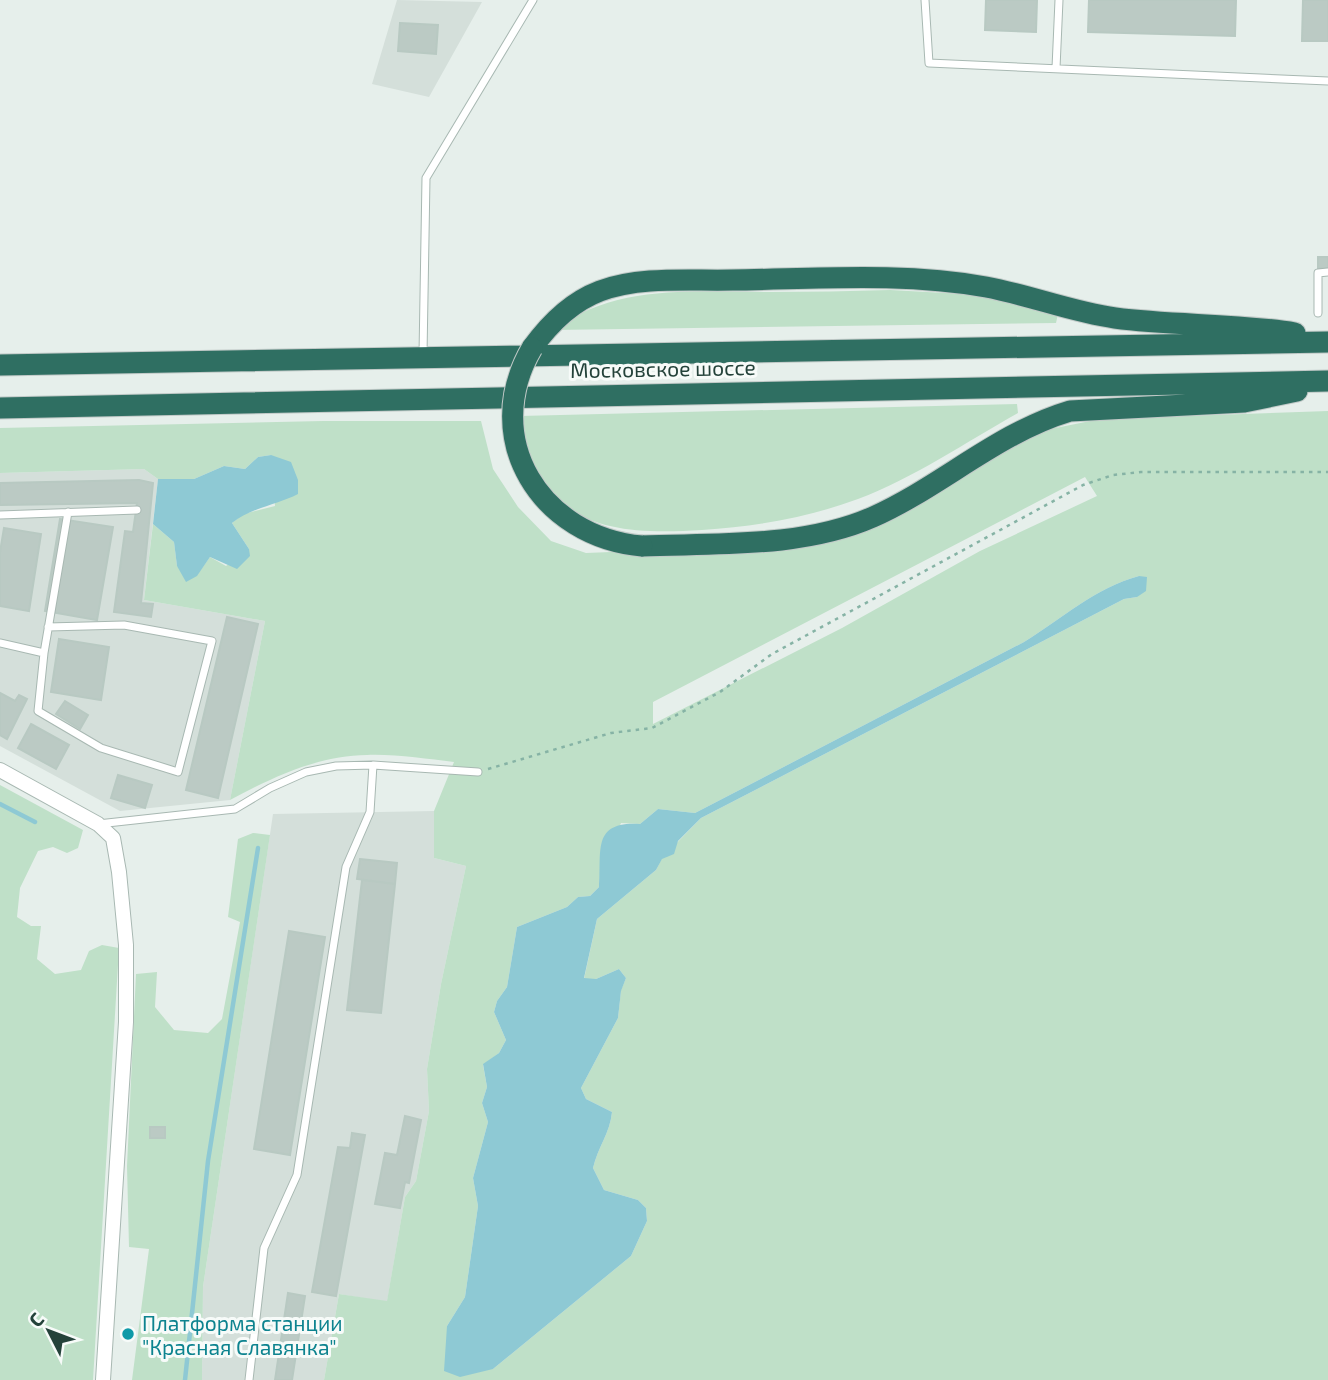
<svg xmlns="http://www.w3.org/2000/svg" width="1328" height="1380" viewBox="0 0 1328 1380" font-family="'Exo 2',sans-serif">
  <rect width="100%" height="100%" fill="#e6efeb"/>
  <path fill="#d4dfda" d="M397 0 482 2 429 97 372 84Z
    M144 469 158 479 144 600 265 621 230 800 120 811 0 746V473Z
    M434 811V858L466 866 441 984 427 1069 429 1111 416 1181 405 1197 387 1302 339 1294 324 1380H202L203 1287 273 814Z"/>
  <path fill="#bfe0c8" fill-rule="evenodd" d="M890 290 982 295 1058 314 1056 323 553 330C617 283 696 292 771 292 811 292 850 291 890 290Z
    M1017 404 1018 413C966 442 914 478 858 499 807 518 757 526 702 530 605 536 540 525 520 416Z
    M1328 411V1380H324L339 1294 387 1301 405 1197 416 1181 429 1111 427 1069 441 984 466 866 434 858V811L454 762C426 759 396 754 367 755 319 755 271 778 230 800L265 621 144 600 153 524 174 542 177 566 197 575 210 557 226 566 249 549 232 523 243 514 275 506 271 455 258 457 245 469 224 466 194 479H158L144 469 0 473V428L323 421H481L493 469 518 507 551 541 586 553 807 544 1031 433 1100 419ZM1085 477 1097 496 980 551 842 628 653 724V702ZM1139 576 1137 597 1124 599 701 818 662 858 656 870 597 919 584 979H596L619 969 626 978 621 990 618 1018 581 1088 586 1099 612 1112C610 1133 598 1147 593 1168L604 1190 638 1200 646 1208 647 1221 631 1256 493 1369 447 1326 465 1297 478 1206 473 1178 488 1122 482 1103 487 1087 483 1065 499 1053 506 1040 494 1012 497 1001 507 987 517 927 567 907 578 897 590 896 599 887 600 874 621 823 640 824 658 809 695 813 1024 642C1063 618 1095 588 1139 576Z
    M0 785 83 830 78 848 67 853 53 847 38 851 20 888 17 917 31 926H41L37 959 55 974 81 970 89 951 102 945 119 948 93 1380H0Z
    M253 833 270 835 203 1287 202 1380H132L149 1249 129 1247 127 1166 136 974 157 972 155 1007 174 1030 208 1033 222 1019 240 922 228 917 238 839Z"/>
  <path fill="#8ec9d4" d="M271 455 291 462 298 480V494C277 505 250 508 232 523L249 549 250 556 237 569 210 557 197 576 186 582 177 566 174 542 153 524 158 479H194L224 466 245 469 258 457Z
    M1139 576 1147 577 1146 591 1137 597 1124 599 701 818 678 841 674 854 662 859 656 870 597 919 584 978 596 979 619 969 626 978 621 991 618 1018 581 1088 586 1099 612 1112C610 1133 598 1147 593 1168L604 1190 638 1200 646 1208 647 1221 631 1256 493 1369 460 1377 444 1371 447 1326 465 1297 478 1206 473 1178 488 1122 482 1103 487 1087 483 1064 499 1053 506 1040 494 1012 497 1001 507 987 517 927 567 907 578 897 590 896 599 887C602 851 591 821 640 824L658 809 695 813 1024 642C1063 618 1095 588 1139 576Z"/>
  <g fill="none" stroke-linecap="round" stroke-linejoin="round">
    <path stroke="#8ec9d4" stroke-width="4.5" d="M0 804 35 822
      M185 1380 208 1161 258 848"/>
  </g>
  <path fill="#bbcac4" stroke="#b8c9c2" stroke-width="2" d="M986 0H1037L1036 32 985 30Z
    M1089 0H1236L1235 36 1088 32Z
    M1303 0H1328V41H1302Z
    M400 23 438 25 436 54 398 51Z
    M1318 257H1328V268H1318Z
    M139 480 153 483 141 603 153 604 151 617 114 612 125 531 133 532 137 503 0 505V483Z
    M60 519 113 527 97 620 45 611Z
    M4 528 41 534 29 611 0 606V552Z
    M227 617 258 624 218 798 186 790Z
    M59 639 109 647 101 700 51 692Z
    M0 693 15 701 19 695 27 699 7 739 0 735Z
    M65 701 88 715 80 729 56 714Z
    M31 724 69 745 56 769 18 748Z
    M118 775 152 785 145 808 111 798Z
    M360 859 397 863 395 884 357 879Z
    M362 880 395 884 381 1013 347 1010Z
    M289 931 325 937 290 1155 254 1149Z
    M405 1116 421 1120 409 1183 405 1182 400 1208 375 1204 385 1153 397 1155Z
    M150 1127H165V1138H150Z
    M352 1133 365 1135 336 1296 312 1292 338 1147 350 1148Z
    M288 1293 305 1296 292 1380H275Z"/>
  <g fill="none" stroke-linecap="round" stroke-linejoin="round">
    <g stroke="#a8b8b2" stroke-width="9">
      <path id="lane" d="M925 0 929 63 1328 81
        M1056 68 1059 0
        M1318 313V273L1328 272
        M423 355 426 178 533 0
        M0 515 137 510
        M48 627 124 625 212 641 178 772 101 748 38 711 44 653 68 512
        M0 643 44 653
        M98 824 235 809 270 788 306 772 336 766 373 765 478 772
        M249 1380 264 1248 297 1175 346 867 370 812 373 765"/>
    </g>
    <g stroke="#a8b8b2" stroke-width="16">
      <path id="street" d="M0 770 98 824 113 838 119 872 126 945V1022L103 1380"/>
    </g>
    <g stroke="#c2cac8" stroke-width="23">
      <path id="highway" d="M532 348C550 323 571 302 600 291 641 276 689 281 732 280 816 279 903 272 986 287 1029 295 1072 312 1115 318 1175 326 1235 323 1295 333
        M0 365 1328 342
        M0 408 1328 381
        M642 546C717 543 803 548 873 517 942 486 997 433 1070 411L1244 402 1297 391"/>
    </g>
    <path stroke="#86b3a5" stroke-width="2.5" stroke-dasharray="3.5 5" stroke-linecap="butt" d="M488 769 611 733 652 728 720 692 772 654 1083 485 1113 475 1141 472H1328"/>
    <use href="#lane" stroke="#fff" stroke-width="7"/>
    <use href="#street" stroke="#fff" stroke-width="14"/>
    <use href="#highway" stroke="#2f6f62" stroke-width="21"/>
    <g stroke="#c2cac8" stroke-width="23" stroke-linecap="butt">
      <path id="highway-bridge" d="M532 348C479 439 541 537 642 546"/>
    </g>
    <use href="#highway-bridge" stroke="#2f6f62" stroke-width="21"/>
  </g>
  <circle fill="#0f9aa8" stroke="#f7fbf9" stroke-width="2.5" cx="128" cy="1334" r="7"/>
  <g text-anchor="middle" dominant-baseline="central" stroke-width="6" stroke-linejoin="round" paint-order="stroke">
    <g font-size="21" fill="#24423a" stroke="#f7fbf9">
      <text transform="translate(663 368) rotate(-1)">Московское шоссе</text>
    </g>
    <g font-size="21" fill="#0d838f" stroke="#f7fbf9" text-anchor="start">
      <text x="142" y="1322">Платформа станции<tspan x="142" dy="24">"Красная Славянка"</tspan></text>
    </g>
  </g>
  <g transform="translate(49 1331) rotate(312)" stroke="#f7fbf9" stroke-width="5" paint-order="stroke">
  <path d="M0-5L12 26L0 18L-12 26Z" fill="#24423a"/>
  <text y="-10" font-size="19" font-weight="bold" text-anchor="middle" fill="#24423a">С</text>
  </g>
</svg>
